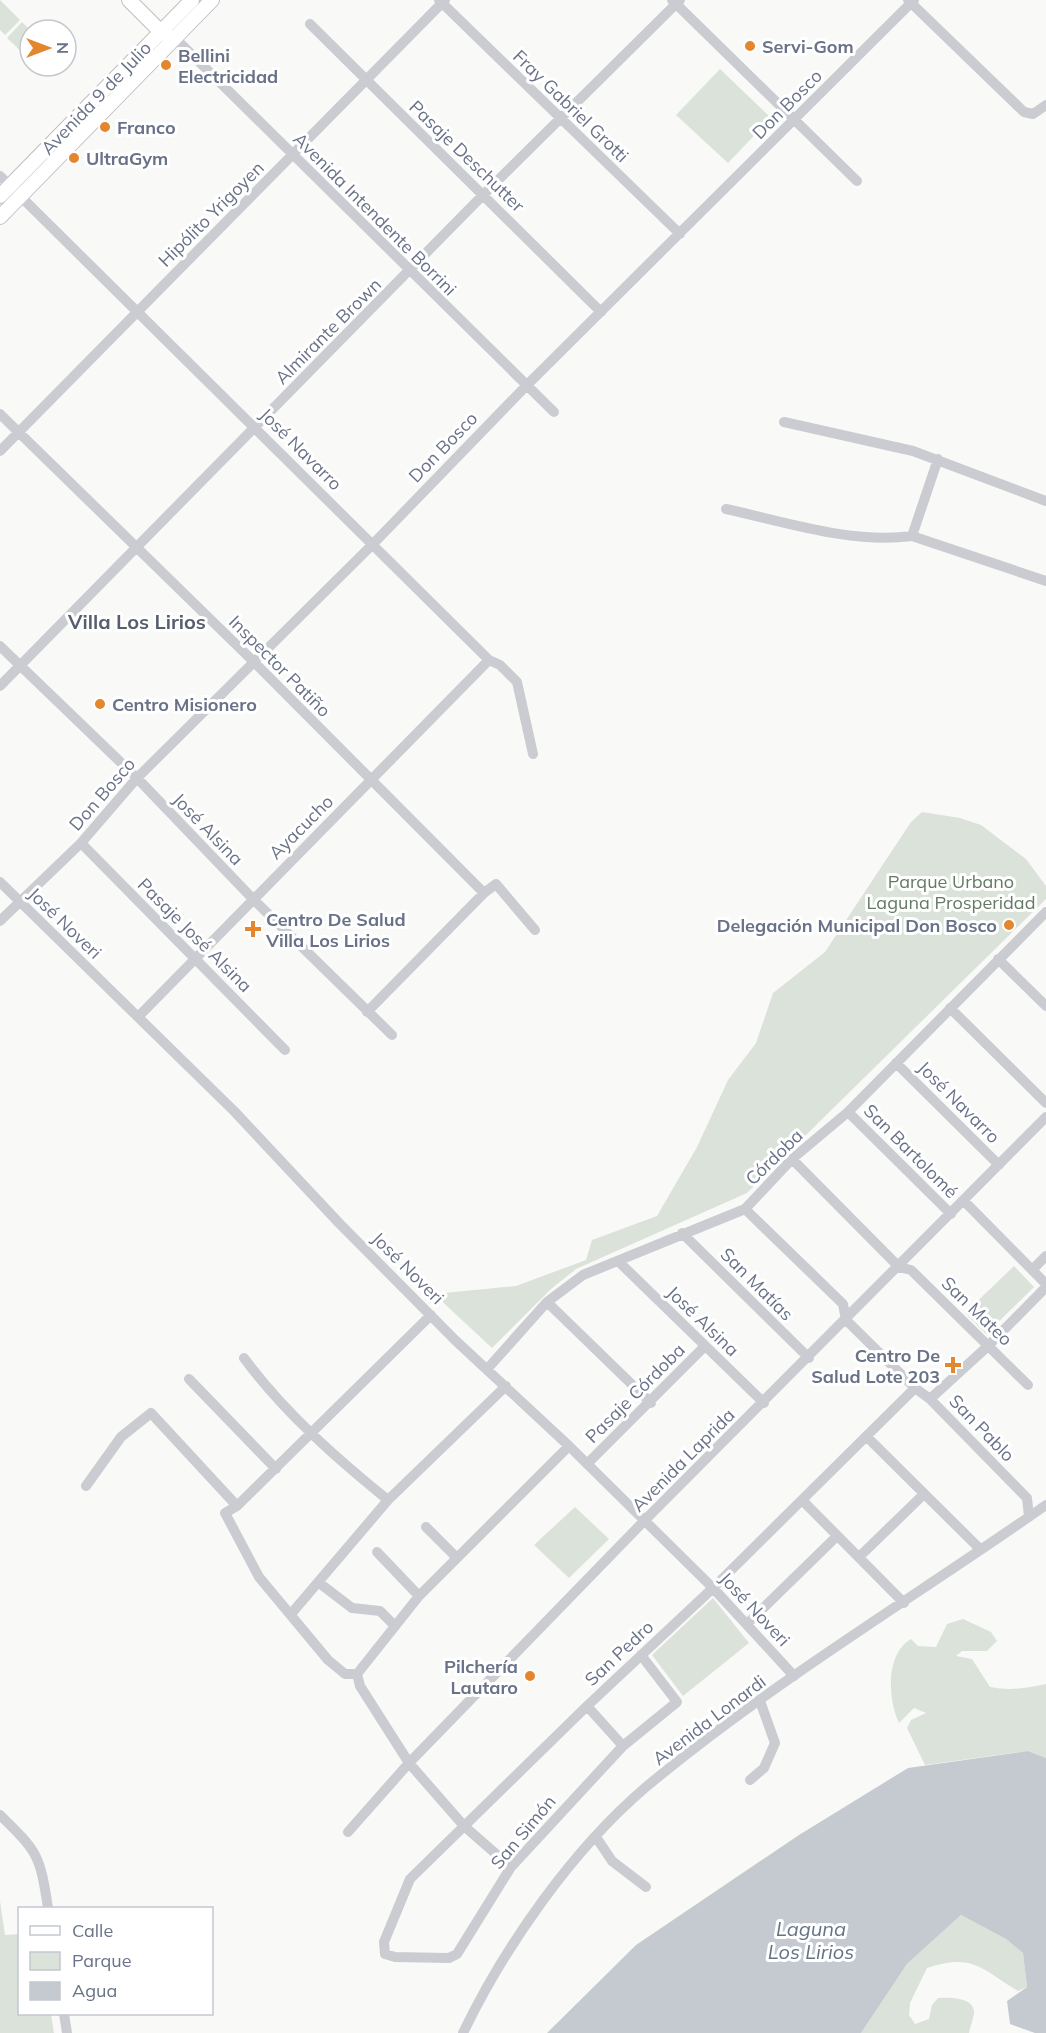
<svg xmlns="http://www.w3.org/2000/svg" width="1046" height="2033" viewBox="0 0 1046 2033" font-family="Mulish,sans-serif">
  <rect width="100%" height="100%" fill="#f9faf8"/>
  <path fill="#dae2d9" d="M0 0 20 20 5 35 0 30Z
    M22 22 30 30V60L7 38Z
    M720 69 771 118 728 163 676 115Z
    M922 812 960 818 981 825 1026 859 1046 886V899L747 1193 576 1269 551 1289 492 1348 434 1294 516 1286 586 1260 592 1240 657 1216 697 1147 728 1080 756 1043 773 993 825 952 911 822Z
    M1014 1266 1034 1287 986 1334 965 1313Z
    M575 1507 609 1539 569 1578 534 1545Z
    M713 1598 749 1643 683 1696 652 1655Z
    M963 1619 991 1632 997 1641 987 1651H962L956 1656 972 1659 990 1687C1011 1691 1026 1688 1046 1684V1758L1028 1751 925 1765 907 1728 911 1720 926 1713 914 1708 899 1723C888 1700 885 1654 911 1639L918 1646 936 1647 947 1624Z
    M0 1901 5 1935 19 1934 20 2014H51L54 2033H0Z
    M961 1915 1006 1939 1023 1953 1027 1987 1018 1991C980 1968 973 1953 927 1968L910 2003 909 2015 915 2024 929 2019 932 2005 938 1998C949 1997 976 1997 974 2014 973 2020 970 2026 969 2033H861L907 1964Z"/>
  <path fill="#c5cad1" d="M1028 1751 1046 1758V2033H1035L1010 2024 1007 2001 1027 1987 1023 1953 1006 1939 961 1915 907 1964 861 2033H547L636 1945 799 1835 908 1768Z"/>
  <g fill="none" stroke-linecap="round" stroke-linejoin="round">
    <g stroke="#bdbfc4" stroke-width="16">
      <path id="major" d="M129 0 161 32 167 35
        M0 196 192 0
        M0 217 212 0"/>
    </g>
    <path stroke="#cbccd1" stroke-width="10" d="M439 0 680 234
      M672 0 857 181
      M908 0 1024 112 1033 114 1046 105
      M310 24 601 312
      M175 38 554 412
      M0 176 489 660 500 665 517 682 533 754
      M0 414 253 661 484 893
      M784 422 913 451 1046 501
      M0 451 445 0
      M726 509C786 522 851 544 912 536L1046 581
      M912 536 938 459
      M0 646 137 778 253 899 392 1035
      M0 686 484 194 680 0
      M81 843 285 1050
      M0 882 234 1111 339 1223 455 1340 569 1446 713 1588 794 1676
      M0 921 81 843 137 778 373 544 526 386 914 0
      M998 959 1046 1006
      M950 1008 1046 1103
      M367 1012 484 893 496 884 535 930
      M138 1017 489 660
      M896 1063 999 1165
      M848 1112 951 1214
      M792 1159 899 1267 911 1270 1028 1385
      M964 1201 1046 1284
      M745 1209 843 1304 846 1320 915 1388 930 1399 1027 1498 1029 1517
      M682 1233 809 1358
      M619 1262 764 1403
      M1032 1270 1046 1256
      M547 1302 651 1403
      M431 1315 237 1506 225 1513 259 1577 328 1660 345 1674H357L360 1686 409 1763 464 1826 511 1867
      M244 1358C284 1412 336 1458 388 1500
      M488 1368 547 1302 583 1275 745 1209 792 1159 848 1112 1046 912
      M189 1379 276 1469
      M930 1399 988 1346 1046 1287
      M867 1437 980 1549
      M587 1464 705 1346
      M86 1486 121 1437 151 1413 237 1506
      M802 1500 904 1603
      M426 1527 457 1558
      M377 1552 419 1596
      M859 1557 924 1494
      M318 1582 352 1608 380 1611 395 1626
      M291 1614 388 1500 506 1386
      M747 1624 837 1536
      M641 1655 677 1702 623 1746 511 1867 457 1954 449 1958 395 1957 385 1954 384 1942 410 1879 587 1706 713 1588 915 1388
      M357 1674 419 1596 569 1446
      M587 1706 623 1746
      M750 1780 764 1768 775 1743 760 1701
      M0 1815C38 1852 40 1855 48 1908
      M348 1832 409 1763 644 1521 1046 1117
      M596 1837 612 1861 646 1887
      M64 2014 67 2033
      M463 2033C505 1946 572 1850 646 1787 771 1683 913 1598 1046 1505"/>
    <use href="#major" stroke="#fff" stroke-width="14"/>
  </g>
  <g fill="#e3862e" stroke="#fff" stroke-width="2">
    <circle cx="750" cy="46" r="6"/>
    <circle cx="166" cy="65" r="6"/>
    <circle cx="105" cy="127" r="6"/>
    <circle cx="74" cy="158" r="6"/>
    <circle cx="100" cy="704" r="6"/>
    <circle cx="1009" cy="925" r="6"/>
    <path d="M250 920h6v6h6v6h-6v6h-6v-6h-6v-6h6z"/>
    <path d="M950 1356h6v6h6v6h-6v6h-6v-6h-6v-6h6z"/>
    <circle cx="530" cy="1676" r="6"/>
  </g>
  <g text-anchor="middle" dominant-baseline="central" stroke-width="6" stroke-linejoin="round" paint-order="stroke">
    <g font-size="18" font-weight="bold" fill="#697288" stroke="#fff" text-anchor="start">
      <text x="762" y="46">Servi-Gom</text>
      <text x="178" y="55">Bellini<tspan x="178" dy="21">Electricidad</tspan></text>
      <text x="117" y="127">Franco</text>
      <text x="86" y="158">UltraGym</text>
      <text x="112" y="704">Centro Misionero</text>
      <text x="266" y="919">Centro De Salud<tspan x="266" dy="21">Villa Los Lirios</tspan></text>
      <text x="997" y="925" text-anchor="end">Delegación Municipal Don Bosco</text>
      <text x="940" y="1355" text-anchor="end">Centro De<tspan x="940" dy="21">Salud Lote 203</tspan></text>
      <text x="518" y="1666" text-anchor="end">Pilchería<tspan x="518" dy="21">Lautaro</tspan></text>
    </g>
    <g font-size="18" fill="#697288" stroke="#fff">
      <text transform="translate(96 98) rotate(-46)">Avenida 9 de Julio</text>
      <text transform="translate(787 104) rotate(-45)">Don Bosco</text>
      <text transform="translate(571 106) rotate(44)">Fray Gabriel Grotti</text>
      <text transform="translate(467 156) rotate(44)">Pasaje Deschutter</text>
      <text transform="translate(211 214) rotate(-45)">Hipólito Yrigoyen</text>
      <text transform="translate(375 214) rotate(45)">Avenida Intendente Borrini</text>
      <text transform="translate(328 331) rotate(-45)">Almirante Brown</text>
      <text transform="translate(443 447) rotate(-46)">Don Bosco</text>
      <text transform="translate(301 449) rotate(45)">José Navarro</text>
      <text transform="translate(280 666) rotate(45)">Inspector Patiño</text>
      <text transform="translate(102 794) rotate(-49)">Don Bosco</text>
      <text transform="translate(301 827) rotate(-45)">Ayacucho</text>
      <text transform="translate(208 829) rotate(46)">José Alsina</text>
      <text transform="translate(65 923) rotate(44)">José Noveri</text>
      <text transform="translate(195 935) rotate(45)">Pasaje José Alsina</text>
      <text transform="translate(959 1102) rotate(45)">José Navarro</text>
      <text transform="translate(911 1151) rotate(45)">San Bartolomé</text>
      <text transform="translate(774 1157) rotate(-44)">Córdoba</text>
      <text transform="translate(408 1268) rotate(45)">José Noveri</text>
      <text transform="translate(757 1284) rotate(45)">San Matías</text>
      <text transform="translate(977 1311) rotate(44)">San Mateo</text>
      <text transform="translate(703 1321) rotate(44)">José Alsina</text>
      <text transform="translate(635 1393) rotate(-45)">Pasaje Córdoba</text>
      <text transform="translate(982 1428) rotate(46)">San Pablo</text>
      <text transform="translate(683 1460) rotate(-45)">Avenida Laprida</text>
      <text transform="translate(755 1609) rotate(47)">José Noveri</text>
      <text transform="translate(619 1653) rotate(-43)">San Pedro</text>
      <text transform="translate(709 1720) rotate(-37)">Avenida Lonardi</text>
      <text transform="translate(523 1832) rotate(-50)">San Simón</text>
    </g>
    <g font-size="18" fill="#647a65" stroke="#fff">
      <text x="951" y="881">Parque Urbano<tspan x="951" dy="21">Laguna Prosperidad</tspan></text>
    </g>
    <g font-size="20" font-weight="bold" fill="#575e6e" stroke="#fff">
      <text x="137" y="621">Villa Los Lirios</text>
    </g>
    <g font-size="20" font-style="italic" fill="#657383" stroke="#fff">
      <text x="811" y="1928">Laguna<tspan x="811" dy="23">Los Lirios</tspan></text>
    </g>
  </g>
  <rect x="18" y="1907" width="195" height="108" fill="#ffffff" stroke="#c3c7cf" stroke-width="1.5"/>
  <rect x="30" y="1926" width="30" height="9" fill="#ffffff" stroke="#c3c7cf" stroke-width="1.5"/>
  <text x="72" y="1937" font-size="18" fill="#697288">Calle</text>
  <rect x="30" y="1952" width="30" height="18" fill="#dae2d9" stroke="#c3c7cf" stroke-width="1.5"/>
  <text x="72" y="1967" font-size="18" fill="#697288">Parque</text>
  <rect x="30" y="1982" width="30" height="18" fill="#c5cad1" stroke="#c3c7cf" stroke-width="1.5"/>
  <text x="72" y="1997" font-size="18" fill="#697288">Agua</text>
  <g transform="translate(48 48) rotate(90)"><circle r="28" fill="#ffffff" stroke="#c3c7cf" stroke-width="1.5"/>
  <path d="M0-4.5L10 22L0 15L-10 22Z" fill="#e3862e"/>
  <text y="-9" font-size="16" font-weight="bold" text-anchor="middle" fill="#697288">N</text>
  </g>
</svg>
